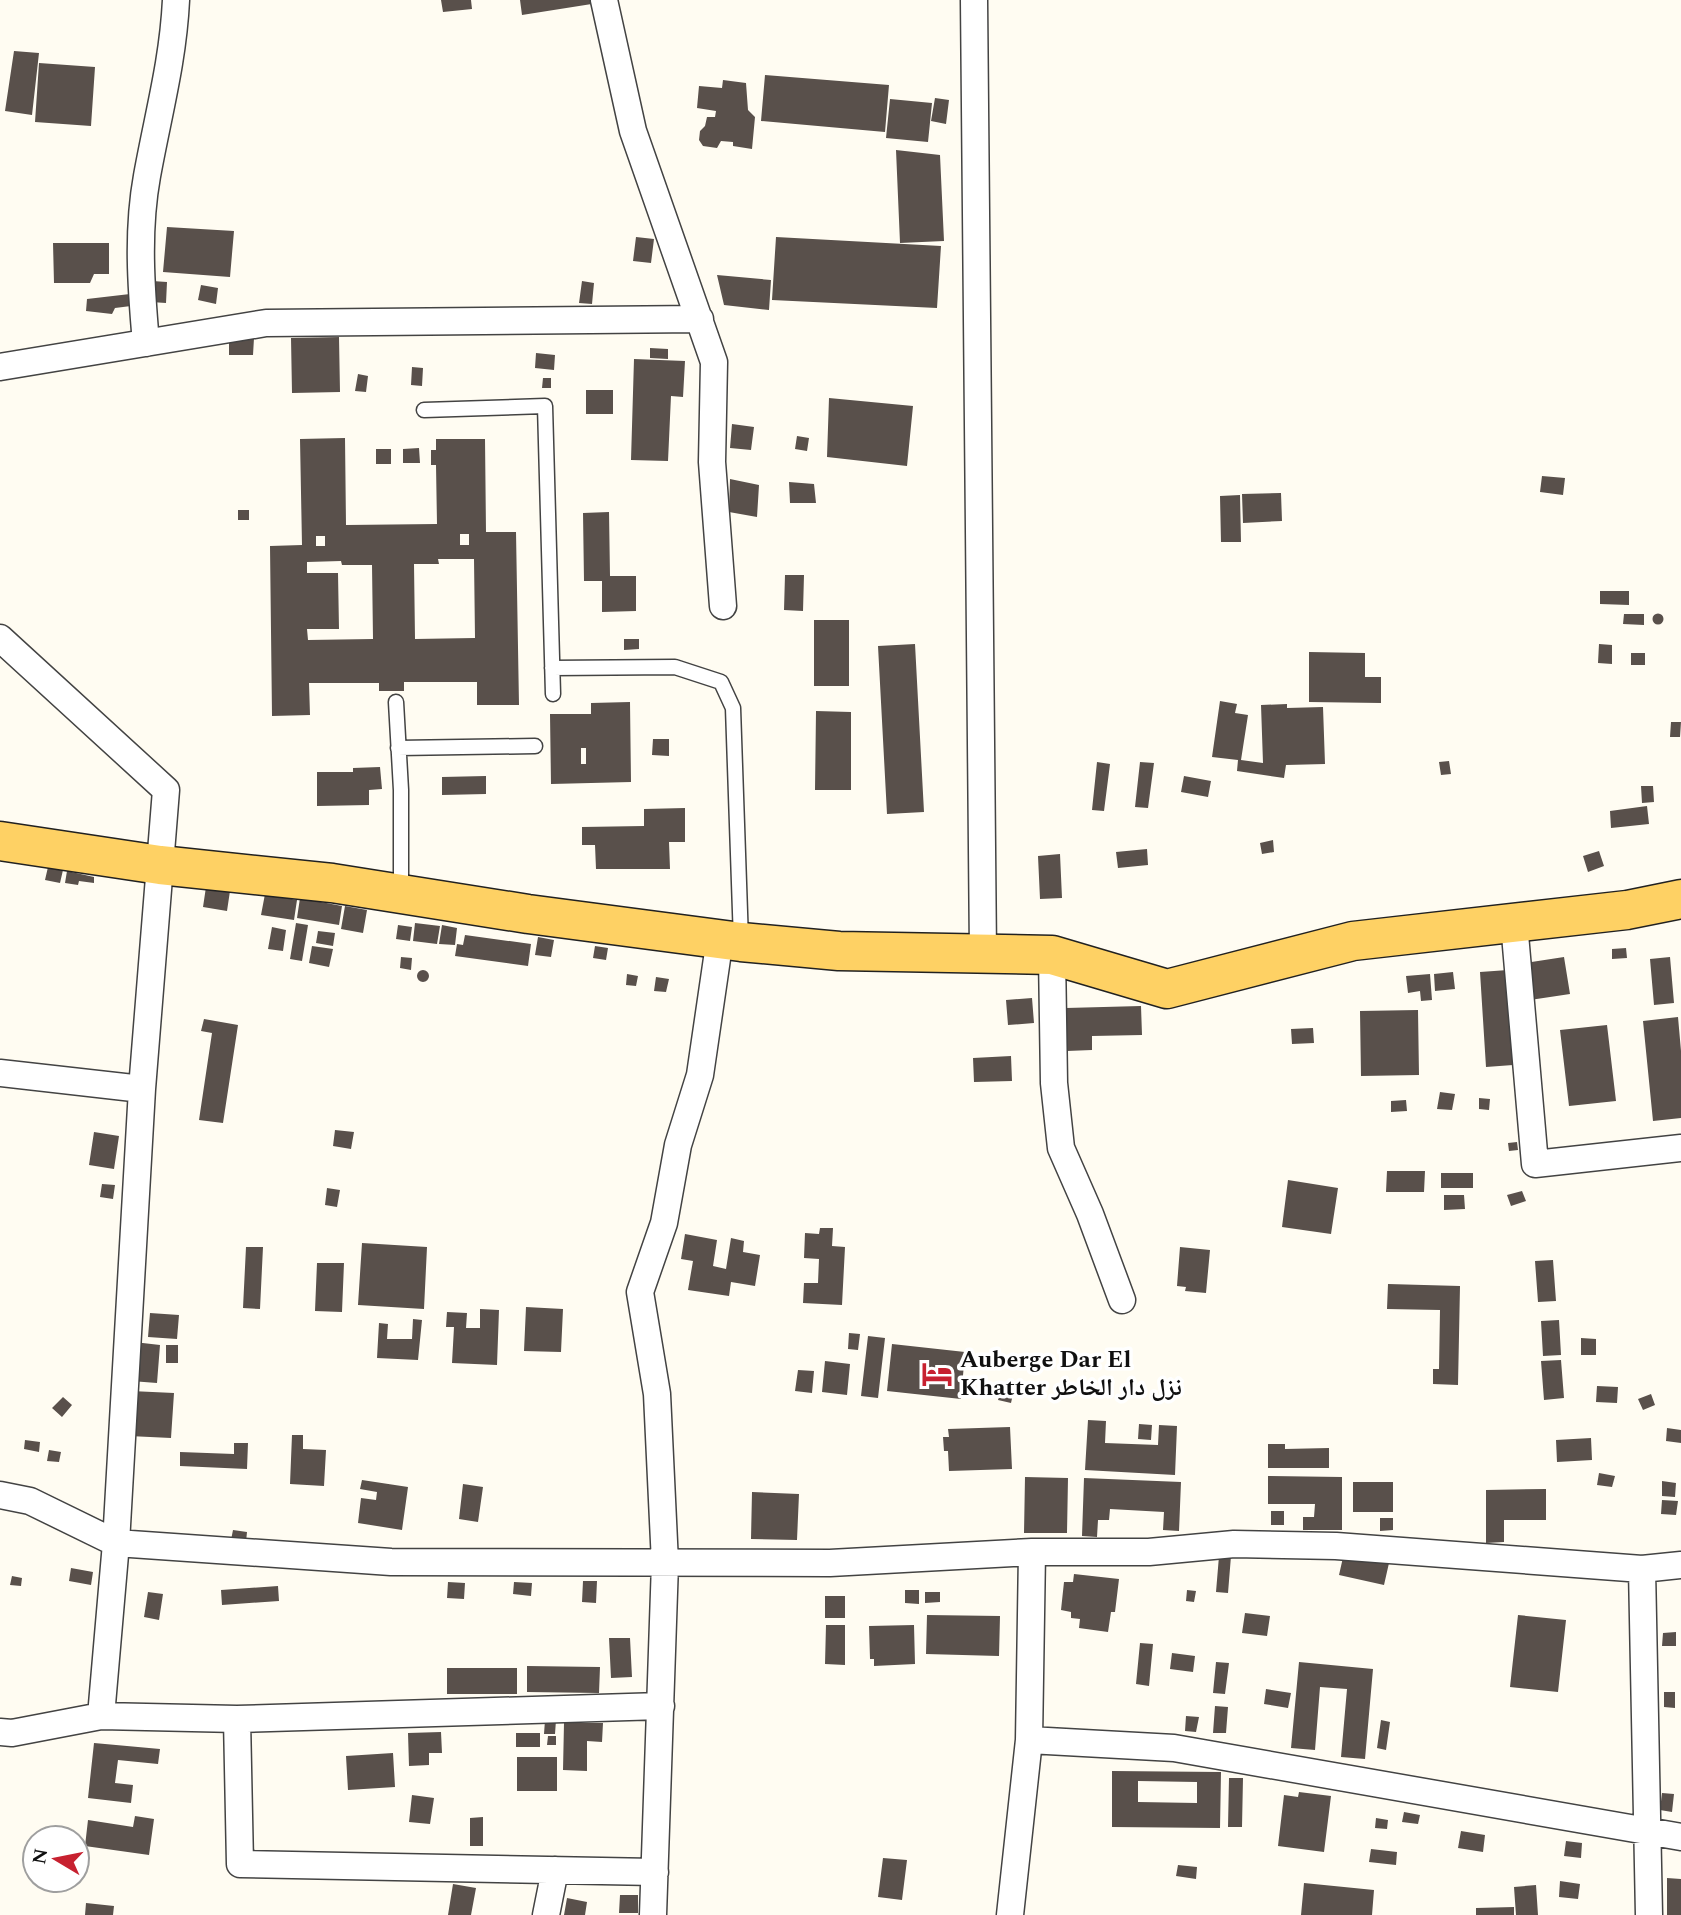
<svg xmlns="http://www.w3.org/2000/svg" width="1681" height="1915" viewBox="0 0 1681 1915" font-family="Spectral,'Noto Naskh Arabic',serif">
  <rect width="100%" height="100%" fill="#fffcf2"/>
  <path fill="#59504b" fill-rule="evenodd" d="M441 0H471L472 9 443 12Z
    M520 0H598V3L522 15Z
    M14 51 39 53 32 115 5 111Z
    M39 63 95 67 91 126 35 122Z
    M765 75 889 85 885 132 761 121Z
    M723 80 746 83 748 110 755 117 752 149 733 146V142L721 141 717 148 703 146 699 140 700 131 705 126 707 117H715L716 111 697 108 699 86 722 88Z
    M935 98 949 100 946 124 931 121Z
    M890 99 932 103 928 142 886 138Z
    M896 150 940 155 944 241 900 243Z
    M167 227 234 231 230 277 163 272Z
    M636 237 654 239 651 263 633 261Z
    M776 237 941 246 937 308 772 300Z
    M53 243H109V274H94L90 283H54Z
    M717 275 771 280 769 310 724 305Z
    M152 281 167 282 166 303 151 302Z
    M582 281 594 283 592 304 579 303Z
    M201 285 218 288 216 304 198 300Z
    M130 294 131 306 115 308 112 314 86 311 87 299Z
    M339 337 340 392 292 393 291 338Z
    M254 338 253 355H229V339Z
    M650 348 668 349V359L650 358Z
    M536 353 555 355 554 370 535 368Z
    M634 359 685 361 683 397 671 396 668 461 631 460Z
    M412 367 423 368 422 386 411 385Z
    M358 374 368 376 366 392 355 391Z
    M543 378H551V388H542Z
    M586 390H613V414H586Z
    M829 398 913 406 907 466 827 457Z
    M732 424 754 427 751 450 730 448Z
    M797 436 809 438 807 451 795 449Z
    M345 438 346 525 437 524 436 465H431V450H436V439H485L486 532H516L519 705H477V682H404V691H379V683H309L310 715 272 716 270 546 302 545 300 439ZM460 534H469V545H460ZM316 536H325V546H316ZM438 559H474L475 638 415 639 414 564H439ZM341 561 342 565H372L373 639 308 640 307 629H339L338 573H307V562Z
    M419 448 420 463H403V449Z
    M376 449H391V464H376Z
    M1542 476 1565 478 1563 495 1540 492Z
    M730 479 759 485 757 517 729 512Z
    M789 482 814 484 816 503H790Z
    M1281 493 1282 521 1243 523 1242 494Z
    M1240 495 1241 542H1221L1220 496Z
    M238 510H249V520H238Z
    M609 512 610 576H636V611L602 612V581H584L583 513Z
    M785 575H804L803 611 784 610Z
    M1600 591H1629V605L1600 604Z
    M1652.5 619a5.5 5.5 0 1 1 11 0a5.5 5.5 0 1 1-11 0Z
    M1624 614H1644V625L1623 624Z
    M814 620H849V686H814Z
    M624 639H639V649L624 650Z
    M915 644 924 812 887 814 878 646Z
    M1599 644 1612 645V664L1598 663Z
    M1309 652 1365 653V677H1381V703L1309 702Z
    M1631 653H1645V665H1631Z
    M1220 701 1237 704 1235 713 1248 715 1241 760 1263 763 1261 705 1287 704V708L1323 707 1325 764 1286 765 1284 778 1237 771 1238 760 1212 757Z
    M630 702 631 782 551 784 550 714H591V703ZM581 748H586V764H581Z
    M816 711 851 712V790H815Z
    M1671 722H1681L1680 737H1670Z
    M653 739H669V756L652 755Z
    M1449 761 1451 774 1441 775 1439 762Z
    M1097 762 1110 764 1104 811 1092 810Z
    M1140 762 1154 763 1148 808 1135 807Z
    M380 767 382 789 369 790V805L317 806V772H353V768Z
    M486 776V794L442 795V777Z
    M1184 776 1211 781 1208 797 1181 792Z
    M1641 786H1653L1654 802 1642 803Z
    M1647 806 1649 824 1611 828 1610 811Z
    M685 808V842H669L670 869H596L595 845H582V827L644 826V809Z
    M1273 840 1274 852 1262 854 1260 843Z
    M1147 849 1148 865 1118 868 1116 852Z
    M1599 851 1604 866 1588 872 1583 856Z
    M1060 854 1062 898 1040 899 1038 856Z
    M48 867 63 870 60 883 45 880Z
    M67 871 94 877V883L79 881 78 885 65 883Z
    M206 887 230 891 227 911 203 907Z
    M265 894 297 900 294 920 261 915Z
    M300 898 342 906 339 925 297 918Z
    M345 906 367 910 363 933 341 929Z
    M296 923 308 925 302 961 290 959Z
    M415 923 440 926 437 944 413 941Z
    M398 925 412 927 410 941 396 939Z
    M442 925 457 928 455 945 439 944Z
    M272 927 286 930 283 951 268 949Z
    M318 931 335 933 333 946 316 943Z
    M465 935 531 944 528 966 455 956 457 944 463 945Z
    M538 937 554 940 551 957 535 955Z
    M312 946 333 949 329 967 309 963Z
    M595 946 608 948 606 960 593 958Z
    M1626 948 1627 958 1612 959V949Z
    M401 957 412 958 411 970 400 968Z
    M1564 957 1570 994 1530 1000 1525 963Z
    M1670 957 1674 1003 1654 1005 1650 959Z
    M417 976a6 6 0 1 1 12 0a6 6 0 1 1-12 0Z
    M1508 970 1513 1065 1486 1067 1480 972Z
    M1453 972 1455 989 1435 991 1434 974Z
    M627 974 638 976 636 986 626 985Z
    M1430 974 1432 1000 1421 1001 1420 991 1408 993 1406 976Z
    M656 977 669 979 666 992 654 991Z
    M1032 998 1034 1023 1008 1025 1006 1000Z
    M1141 1006 1142 1035 1092 1036V1050L1067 1051 1066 1008Z
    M1418 1010 1419 1075 1361 1076 1360 1011Z
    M1678 1017 1681 1051V1118L1653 1121 1643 1021Z
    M204 1019 238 1025 223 1123 199 1120 212 1033 201 1031Z
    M1607 1025 1616 1101 1569 1106 1560 1030Z
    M1313 1028 1314 1043 1292 1044 1291 1029Z
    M1011 1056 1012 1081 974 1082 973 1058Z
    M1440 1092 1455 1094 1452 1110 1437 1109Z
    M1479 1098 1490 1099 1489 1110 1479 1109Z
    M1406 1100 1407 1111 1391 1112V1101Z
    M335 1130 354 1132 351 1149 333 1146Z
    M94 1132 119 1136 114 1169 89 1165Z
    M1517 1142 1518 1150 1509 1151 1508 1143Z
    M1387 1171H1425L1424 1192H1386Z
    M1441 1173H1473V1188H1441Z
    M1288 1180 1338 1188 1331 1234 1282 1227Z
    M102 1184 115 1185 113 1199 100 1197Z
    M327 1188 340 1190 337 1207 325 1205Z
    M1522 1191 1526 1201 1511 1206 1507 1195Z
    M1444 1195H1464L1465 1209 1444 1210Z
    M820 1228H833L832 1246 845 1247 842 1305 803 1303 804 1283H818L819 1259 804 1258 805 1233 819 1234Z
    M685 1234 717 1240 713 1266 726 1269 731 1238 744 1241 743 1252 760 1255 755 1286 731 1282 729 1296 688 1290 693 1261 681 1259Z
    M362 1243 427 1247 424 1309 358 1305Z
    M246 1247H263L260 1309 243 1308Z
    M1180 1247 1210 1250 1206 1293 1185 1291 1186 1287 1177 1286Z
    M1553 1260 1556 1301 1538 1302 1535 1261Z
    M317 1263H344L342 1312 315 1311Z
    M1388 1284 1460 1286 1458 1385 1433 1384V1369H1439L1440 1310 1387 1309Z
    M526 1307 563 1309 561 1352 524 1351Z
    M480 1309 499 1310 497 1365 452 1363 454 1327H446L447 1312 467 1313 466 1328H480Z
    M150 1313 179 1315 177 1339 148 1337Z
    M413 1319 422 1320 418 1360 377 1358 379 1323 388 1324 387 1339H412Z
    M1559 1320 1561 1355 1543 1356 1541 1321Z
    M849 1333 860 1334 858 1350 848 1349Z
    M868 1336 885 1338 878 1398 861 1396Z
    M1581 1338 1596 1339V1355H1581Z
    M134 1342 160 1345 157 1383 131 1381Z
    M892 1344 965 1352 961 1399 887 1391Z
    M166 1345H178V1363H166Z
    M1561 1360 1564 1398 1544 1400 1541 1361Z
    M825 1361 850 1364 847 1395 822 1392Z
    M798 1370 814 1371 812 1393 795 1391Z
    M1597 1386 1618 1387 1617 1403 1596 1402Z
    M131 1391 174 1393 171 1438 129 1436Z
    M1000 1392 1013 1394 1011 1403 998 1400Z
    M1651 1394 1655 1405 1643 1410 1638 1399Z
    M63 1397 72 1405 62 1417 52 1408Z
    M1088 1420 1106 1421 1105 1443 1158 1445 1159 1425 1177 1426 1175 1475 1085 1470Z
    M1139 1424 1152 1425 1151 1440 1138 1439Z
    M1010 1427 1012 1469 949 1471 948 1451H944L943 1437H949L948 1429Z
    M1667 1428 1681 1430V1443L1666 1441Z
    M292 1435H303V1449L326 1450 324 1486 290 1484Z
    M1591 1438 1592 1460 1557 1462 1556 1440Z
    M25 1440 40 1442 39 1452 24 1449Z
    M234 1443H248L247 1469 180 1466V1452L234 1454Z
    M1268 1444H1285V1449L1329 1448V1468H1268Z
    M49 1450 61 1452 59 1462 47 1461Z
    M1599 1473 1615 1476 1612 1487 1597 1485Z
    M1268 1476 1342 1477V1530H1303V1517H1314L1315 1504H1268Z
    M1025 1477 1068 1478 1067 1533H1024Z
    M1084 1478 1181 1482 1179 1531 1163 1530 1164 1512 1110 1509 1109 1520H1098L1097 1537 1082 1536Z
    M362 1480 408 1487 402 1530 358 1523 361 1498 376 1500 377 1492 360 1489Z
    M1662 1481 1676 1483 1675 1497 1662 1496Z
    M1353 1482H1393V1512H1353Z
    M463 1484 483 1487 478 1522 459 1519Z
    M1546 1489V1520H1504V1542L1486 1543V1490Z
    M752 1492 799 1494 797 1540 751 1539Z
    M1662 1500 1678 1501 1676 1515 1661 1514Z
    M1271 1511H1284V1525H1271Z
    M1380 1518H1393V1530L1380 1531Z
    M233 1530 247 1532 246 1542 231 1540Z
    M1344 1553 1389 1563 1384 1585 1339 1575Z
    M1219 1556H1231L1228 1593 1216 1592Z
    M71 1568 93 1572 91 1585 69 1581Z
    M1074 1574 1119 1579 1115 1612H1111L1108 1632 1079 1628 1080 1619 1071 1618V1612L1061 1610 1064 1582H1073Z
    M12 1576 22 1578 21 1586 10 1585Z
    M583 1581H597L596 1603 582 1602Z
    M448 1582 465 1583 464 1599 447 1598Z
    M514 1582 532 1583 531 1596 513 1594Z
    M278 1586 279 1601 222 1605 221 1590Z
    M905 1590H919V1604L905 1603Z
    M1187 1590 1196 1591 1194 1602 1186 1601Z
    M148 1592 163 1594 159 1620 144 1617Z
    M925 1592H940V1602L925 1603Z
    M825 1596H845V1618H825Z
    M1245 1613 1270 1616 1267 1636 1242 1633Z
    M927 1615 1000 1616 999 1656 926 1654Z
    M1518 1615 1566 1620 1558 1692 1510 1687Z
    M826 1625H845V1665L825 1664Z
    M914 1625 915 1664 874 1666V1659H870L869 1626Z
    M1676 1632V1646H1662L1663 1633Z
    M609 1638H630L632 1677 611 1678Z
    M1140 1643 1153 1644 1149 1686 1136 1684Z
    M1172 1653 1195 1656 1193 1672 1170 1669Z
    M1216 1662 1229 1663 1225 1694 1213 1693Z
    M1299 1662 1373 1669 1365 1759 1341 1757 1347 1689 1320 1687 1315 1750 1291 1748Z
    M527 1666 600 1667 599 1693 527 1692Z
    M447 1668H517V1694H447Z
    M1266 1689 1291 1693 1288 1708 1264 1704Z
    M1664 1692H1675V1708L1664 1707Z
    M1215 1706 1228 1707 1226 1733H1213Z
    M1186 1716 1199 1717 1196 1732 1185 1731Z
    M545 1720H556L555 1734H544Z
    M1381 1720 1390 1722 1386 1750 1377 1748Z
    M564 1723H603L602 1742 587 1741V1771L563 1770Z
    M441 1732 442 1753H429V1765L409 1766 408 1733Z
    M516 1733H540V1747H516Z
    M548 1736H556V1745H547Z
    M94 1743 160 1749 158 1764 118 1760 115 1783 133 1785 131 1803 88 1798Z
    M393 1753 395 1787 348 1790 346 1756Z
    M517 1757H557V1791H517Z
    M1112 1771 1221 1772 1220 1828 1112 1827ZM1138 1781 1197 1782V1803L1138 1802Z
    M1229 1778H1243L1242 1827H1228Z
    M1299 1792 1331 1796 1324 1852 1278 1846 1284 1795 1298 1797Z
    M1662 1793 1674 1794 1672 1812 1660 1810Z
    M412 1795 434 1798 430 1824 409 1822Z
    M1404 1812 1420 1815 1418 1824 1402 1822Z
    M135 1816 154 1819 149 1855 85 1846 88 1820 133 1827Z
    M483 1817V1846H470V1818Z
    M1376 1818 1388 1820 1387 1829 1375 1828Z
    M1461 1831 1485 1835 1483 1852 1458 1848Z
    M1566 1841 1582 1843 1581 1858 1564 1856Z
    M1371 1849 1397 1852 1396 1865 1369 1862Z
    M883 1858 907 1860 902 1900 878 1897Z
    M1178 1865 1197 1867 1196 1879 1176 1876Z
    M1667 1878 1681 1879V1915H1667Z
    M1560 1881 1580 1884 1578 1899 1559 1897Z
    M1304 1883 1374 1890 1372 1915H1301Z
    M453 1884 476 1888 471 1915H448Z
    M1536 1885 1538 1915H1516L1514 1887Z
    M620 1895H638V1913H619Z
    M567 1898 587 1902 585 1915H564Z
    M86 1903 114 1906 113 1915H85Z
    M1514 1907V1915H1476V1908Z"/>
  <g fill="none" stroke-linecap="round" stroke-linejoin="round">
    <g stroke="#434343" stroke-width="17">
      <path id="service" d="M424 410 545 406 553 694
        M552 668 675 667 721 682 733 708 741 941
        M396 702 401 790V892
        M398 748 535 746"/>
    </g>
    <g stroke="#434343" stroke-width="29">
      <path id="minor" d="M604 0 633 131 714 362 712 462 723 606
        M974 0 983 954
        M146 343C141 287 137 231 147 176 158 115 173 62 176 0
        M0 367 266 323 700 319
        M0 638 166 790 142 1089 116 1543 101 1716
        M1514 923 1535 1164 1681 1148
        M1052 955 1054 1083 1061 1148 1090 1214 1122 1300
        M0 1073 142 1089
        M0 1495 30 1501 116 1543 391 1562 830 1563 1032 1552H1149L1234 1544 1336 1546 1642 1569 1681 1565
        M1032 1552 1029 1740 1174 1748 1681 1837
        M1642 1569 1649 1915
        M237 1719 240 1864 655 1872
        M0 1732 12 1733 101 1716 237 1719 661 1706
        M546 1915 555 1870
        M653 1915 665 1563 657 1394 640 1292 664 1223 678 1145 700 1075 720 938
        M1010 1915 1029 1740"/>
    </g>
    <g stroke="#212121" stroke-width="41">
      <path id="primary" d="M0 841 160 865 332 883 528 914 741 942 839 951 1052 955 1167 989 1353 941 1627 910 1681 899"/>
    </g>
    <use href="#service" stroke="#fff" stroke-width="14"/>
    <use href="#minor" stroke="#fff" stroke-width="26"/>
    <use href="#primary" stroke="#fed164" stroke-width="38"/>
  </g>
  <defs>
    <g id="hotel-bare" transform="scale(2.415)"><path d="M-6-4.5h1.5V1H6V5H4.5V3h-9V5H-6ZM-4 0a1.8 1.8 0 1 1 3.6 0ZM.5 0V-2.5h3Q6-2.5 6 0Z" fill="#c72130" stroke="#fff" stroke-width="2.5" paint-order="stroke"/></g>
  </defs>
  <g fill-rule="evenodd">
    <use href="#hotel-bare" x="937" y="1374"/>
  </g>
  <g text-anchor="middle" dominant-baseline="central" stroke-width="7" stroke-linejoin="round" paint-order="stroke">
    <g font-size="24" font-weight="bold" fill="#101010" stroke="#fff" text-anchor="start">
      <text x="960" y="1360">Auberge Dar El<tspan x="960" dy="28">Khatter نزل دار الخاطر</tspan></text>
    </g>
  </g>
  <g transform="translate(56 1859) rotate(280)"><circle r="33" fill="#ffffff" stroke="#9f9f9f" stroke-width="2"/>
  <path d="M0-5L12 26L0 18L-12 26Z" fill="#c72130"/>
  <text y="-10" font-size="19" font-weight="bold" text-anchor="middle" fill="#101010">N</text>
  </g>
</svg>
